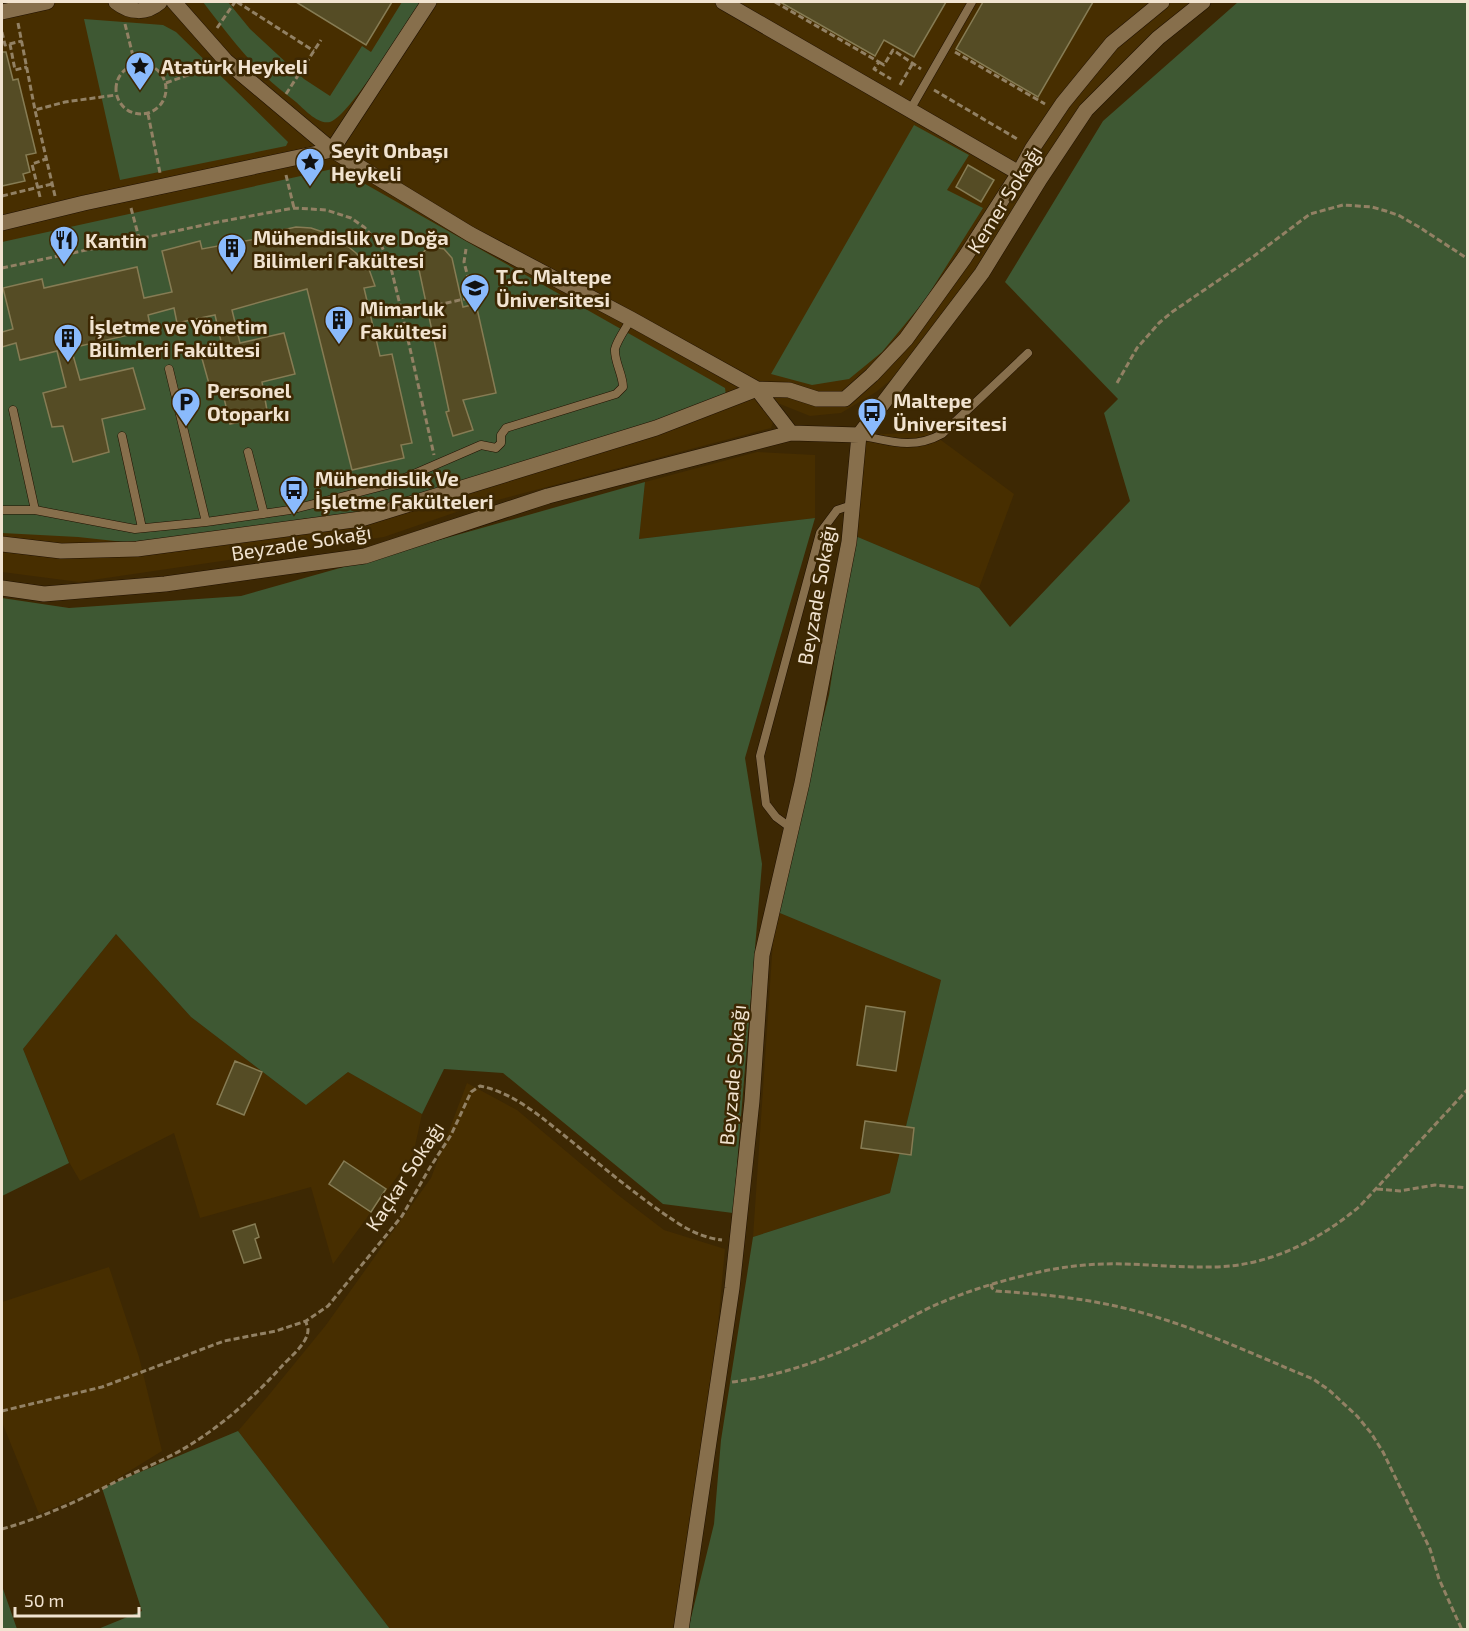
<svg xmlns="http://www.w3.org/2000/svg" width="1469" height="1631" viewBox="0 0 1469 1631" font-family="'Exo 2',sans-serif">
  <rect width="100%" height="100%" fill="#3d2803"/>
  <path fill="#472e00" d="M2 2H1190L1084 107 974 275 898 374 876 392 841 413 810 416 780 404 771 428 471 507 384 537 79 582 2 572Z
    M930 432 1014 494 979 588 853 535 862 435Z
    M757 452 815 455V518L639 539 645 482Z
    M775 911 941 980 890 1193 753 1237Z
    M116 934 191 1017 306 1105 348 1072 422 1114 413 1155 333 1264 311 1187 200 1218 174 1133 80 1181 69 1162 23 1049Z
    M467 1083 517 1110 618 1195 664 1230 725 1249 705 1464 673 1629H390L238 1431 268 1396 326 1325 431 1178Z
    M109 1267 139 1357 162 1451 102 1488 39 1514 2 1422V1302Z"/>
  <path fill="#3e5833" d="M203 2H228L250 29 304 79 330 96 362 46 371 52 402 2H420C407 22 349 117 330 122 318 125 304 109 296 102 285 93 274 85 264 75 242 53 222 27 203 2Z
    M1238 2H1467V1629L688 1630 714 1524 721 1440 753 1237 890 1193 941 980 775 911 829 695 853 535 979 588 1010 627 1130 501 1104 413 1118 399 1005 282 1103 121Z
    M84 19 163 25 176 32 288 142 286 146 120 180Z
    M914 125 969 155 947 190 983 208 925 300 882 352 849 379 812 385 771 374Z
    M337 168 725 388 726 395 707 404 620 432 389 504 335 518H308L262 527 203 536 124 542 78 537 2 533V242Z
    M645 482 639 539 815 518 745 758 762 864 733 1213 663 1204 503 1073 444 1069 422 1114 348 1072 306 1105 191 1017 116 934 23 1049 69 1163 2 1196V598L69 608 241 596Z
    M238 1431 390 1629H98L142 1611 102 1488Z
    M2 1586 17 1629H2Z"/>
  <path fill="#554c25" stroke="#867c54" stroke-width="1.5" d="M296 2H392L366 45Z
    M780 2H946L914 57 884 40 875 56Z
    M983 2H1093L1038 97 956 49Z
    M2 52H6L13 80 18 79 36 153 26 155 30 172 23 174 25 181 2 186Z
    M968 165 994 180 981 202 956 187Z
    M296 227 311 228 335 236 356 253 367 265 370 272 375 286 364 288 380 356 392 354 412 443 401 445 404 458 352 470 307 289 232 310 240 343 284 333 295 374 262 382 268 416 230 424 222 389 211 391 201 355 223 350 215 315 177 323 174 308 148 315 151 330 71 348 80 380 133 368 145 409 102 419 109 452 73 462 63 426 52 427 43 393 66 387 57 351 20 360 16 343 2 347V332L13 329 3 288 42 279 44 288 137 267 144 298 172 292 162 251 200 241 202 249 283 234 282 230Z
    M433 247 444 249 452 258 463 307 476 304 496 393 463 400 473 430 453 436 446 412 449 411 418 265 420 255 428 248Z
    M866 1006 905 1012 896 1071 857 1065Z
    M235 1061 262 1072 244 1115 217 1104Z
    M865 1121 914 1128 911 1155 861 1148Z
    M344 1161 386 1189 371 1212 329 1184Z
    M255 1224 259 1237 255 1239 261 1258 244 1263 233 1231Z"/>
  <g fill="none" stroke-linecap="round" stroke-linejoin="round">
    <g stroke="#201100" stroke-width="9">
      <path id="lane" d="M910 110 972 2
        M169 369 206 522
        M13 410 35 510
        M859 435C890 441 913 450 942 434L1028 353
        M122 436 142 528
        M248 452 264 514
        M2 510H35L135 529 206 522 290 510 391 484 481 445 496 448 501 443V435L506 428 616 394 623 387C623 375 614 361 615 349 617 340 626 328 631 319
        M791 828 776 817 766 804 760 756 820 533 837 510 852 505"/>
    </g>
    <g stroke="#201100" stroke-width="16">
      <path id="street" d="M116 2C130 13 146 14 160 2
        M174 2 226 61 332 150 470 234 631 319 757 389 791 433
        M723 2 1019 173
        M2 12 47 2
        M2 223 84 203 332 150 429 2
        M859 435 982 273 1040 179 1086 110 1158 38 1203 2
        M2 544 61 551 137 549 361 519 656 428 757 389 789 390 817 399H845L872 375 906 339 965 257 1019 173 1032 149 1063 103 1112 43 1162 2
        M2 588 44 594 165 584 365 556 548 496 791 433 859 435 849 542 802 783 762 955 752 1101 732 1288 681 1630"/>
    </g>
    <path stroke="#928164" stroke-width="3" stroke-dasharray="6 3" stroke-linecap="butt" d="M237 2 314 51
      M775 2 879 62 874 69 891 79
      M18 23 35 110
      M125 24 135 64
      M217 28 235 2
      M2 32 5 45 22 41
      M10 44 15 70 27 67
      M955 52 1045 104
      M879 62 884 65 893 50 921 69
      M116 89a25 25 0 1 1 50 0a25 25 0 1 1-50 0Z
      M166 83 210 67
      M900 85 913 63
      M934 90 1019 140
      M286 94 321 40
      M148 114 160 173
      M286 175 294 208
      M2 196 52 184
      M55 196 35 110 65 102 116 95
      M40 197 32 164 46 159
      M131 208 139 238
      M2 268 218 222 294 208 326 210 351 218 364 227 382 247 391 268 402 313 473 297 464 262 466 249
      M402 313 434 455
      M1117 383 1137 348 1159 323 1172 312 1254 256 1310 214 1343 205 1372 207 1386 211 1400 216 1419 227 1468 259
      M1377 1189 1400 1191 1435 1185 1468 1188
      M991 1284 992 1288 996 1291C1040 1294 1084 1298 1128 1309 1192 1325 1252 1354 1313 1379L1329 1390 1357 1416 1371 1433 1383 1452 1430 1549 1439 1579 1462 1630
      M732 1382C781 1376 830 1358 875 1336 894 1327 912 1316 931 1307 964 1292 999 1281 1035 1273 1064 1266 1095 1263 1125 1264 1160 1265 1195 1269 1230 1266 1279 1261 1323 1237 1360 1206L1468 1089
      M2 1411 102 1387 224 1341 276 1331 306 1321 328 1306 402 1216 429 1169 451 1135 471 1092 480 1086C515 1093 542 1118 570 1140 599 1164 629 1189 660 1211 680 1225 697 1237 722 1240
      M2 1529C42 1518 82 1499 119 1480 143 1468 170 1458 193 1443 226 1422 256 1395 282 1366 290 1357 308 1343 308 1330 308 1327 306 1324 306 1321"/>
    <use href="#lane" stroke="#876f4c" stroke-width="8"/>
    <use href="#street" stroke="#876f4c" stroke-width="15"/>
  </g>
  <defs>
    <g id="sight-pin" transform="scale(1.5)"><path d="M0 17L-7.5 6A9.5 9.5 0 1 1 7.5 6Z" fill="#8abafc" stroke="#3d2803"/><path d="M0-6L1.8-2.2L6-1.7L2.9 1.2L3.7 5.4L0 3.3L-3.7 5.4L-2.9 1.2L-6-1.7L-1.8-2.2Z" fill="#111"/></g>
    <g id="restaurant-pin" transform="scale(1.5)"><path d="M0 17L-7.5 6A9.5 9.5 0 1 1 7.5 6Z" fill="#8abafc" stroke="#3d2803"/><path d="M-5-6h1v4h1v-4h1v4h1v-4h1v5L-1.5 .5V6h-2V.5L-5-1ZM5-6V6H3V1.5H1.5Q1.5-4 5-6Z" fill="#111"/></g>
    <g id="building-pin" transform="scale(1.5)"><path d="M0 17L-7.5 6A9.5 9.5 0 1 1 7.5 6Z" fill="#8abafc" stroke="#3d2803"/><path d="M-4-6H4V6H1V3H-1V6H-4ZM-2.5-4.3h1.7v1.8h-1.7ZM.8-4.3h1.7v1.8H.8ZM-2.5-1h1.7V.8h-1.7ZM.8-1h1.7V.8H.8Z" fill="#111"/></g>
    <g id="university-pin" transform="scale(1.5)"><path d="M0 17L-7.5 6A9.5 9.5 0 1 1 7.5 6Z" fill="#8abafc" stroke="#3d2803"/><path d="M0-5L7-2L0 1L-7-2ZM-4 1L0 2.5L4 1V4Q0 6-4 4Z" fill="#111"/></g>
    <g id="parking-pin" transform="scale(1.5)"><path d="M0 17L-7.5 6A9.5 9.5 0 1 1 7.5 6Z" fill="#8abafc" stroke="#3d2803"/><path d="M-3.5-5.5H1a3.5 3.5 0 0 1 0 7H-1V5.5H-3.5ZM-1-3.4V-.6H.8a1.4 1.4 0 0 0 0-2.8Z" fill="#111"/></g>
    <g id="bus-pin" transform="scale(1.5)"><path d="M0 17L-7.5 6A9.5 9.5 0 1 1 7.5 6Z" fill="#8abafc" stroke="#3d2803"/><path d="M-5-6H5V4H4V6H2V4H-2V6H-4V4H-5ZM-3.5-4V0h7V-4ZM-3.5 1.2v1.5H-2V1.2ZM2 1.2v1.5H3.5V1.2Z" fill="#111"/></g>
  </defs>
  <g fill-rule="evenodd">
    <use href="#sight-pin" x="140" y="66"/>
    <use href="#sight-pin" x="310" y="162"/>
    <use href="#restaurant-pin" x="64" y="240"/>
    <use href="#building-pin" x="232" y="248"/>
    <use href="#university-pin" x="475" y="288"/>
    <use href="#building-pin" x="339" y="320"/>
    <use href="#building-pin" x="68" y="338"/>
    <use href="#parking-pin" x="186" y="402"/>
    <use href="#bus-pin" x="872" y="412"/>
    <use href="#bus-pin" x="294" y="490"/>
  </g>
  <g text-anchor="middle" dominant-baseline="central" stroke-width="5" stroke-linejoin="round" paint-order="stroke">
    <g font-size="20" font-weight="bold" fill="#f1e3d0" stroke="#3d2803" text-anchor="start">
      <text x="161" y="66">Atatürk Heykeli</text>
      <text x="331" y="150">Seyit Onbaşı<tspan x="331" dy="23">Heykeli</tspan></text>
      <text x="253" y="237">Mühendislik ve Doğa<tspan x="253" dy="23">Bilimleri Fakültesi</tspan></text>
      <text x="85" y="240">Kantin</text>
      <text x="496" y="276">T.C. Maltepe<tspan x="496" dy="23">Üniversitesi</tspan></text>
      <text x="360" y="308">Mimarlık<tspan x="360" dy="23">Fakültesi</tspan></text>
      <text x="89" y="326">İşletme ve Yönetim<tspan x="89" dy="23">Bilimleri Fakültesi</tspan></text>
      <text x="207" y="390">Personel<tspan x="207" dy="23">Otoparkı</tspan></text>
      <text x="893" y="400">Maltepe<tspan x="893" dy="23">Üniversitesi</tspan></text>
      <text x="315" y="478">Mühendislik Ve<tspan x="315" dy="23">İşletme Fakülteleri</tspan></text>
    </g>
    <g font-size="20" fill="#f1e3d0" stroke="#3d2803">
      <text transform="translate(1004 199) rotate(-58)">Kemer Sokağı</text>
      <text transform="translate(301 542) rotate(-9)">Beyzade Sokağı</text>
      <text transform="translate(816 595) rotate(-80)">Beyzade Sokağı</text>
      <text transform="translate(732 1075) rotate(-85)">Beyzade Sokağı</text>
      <text transform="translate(404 1176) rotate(-57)">Kaçkar Sokağı</text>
    </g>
  </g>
  <rect width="1469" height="1631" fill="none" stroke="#f1e3d0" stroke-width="6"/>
  <path d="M15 1607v9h124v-9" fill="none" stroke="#f1e3d0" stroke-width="3"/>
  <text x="24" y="1607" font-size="18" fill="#f1e3d0" stroke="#3d2803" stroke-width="4.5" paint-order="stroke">50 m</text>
</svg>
